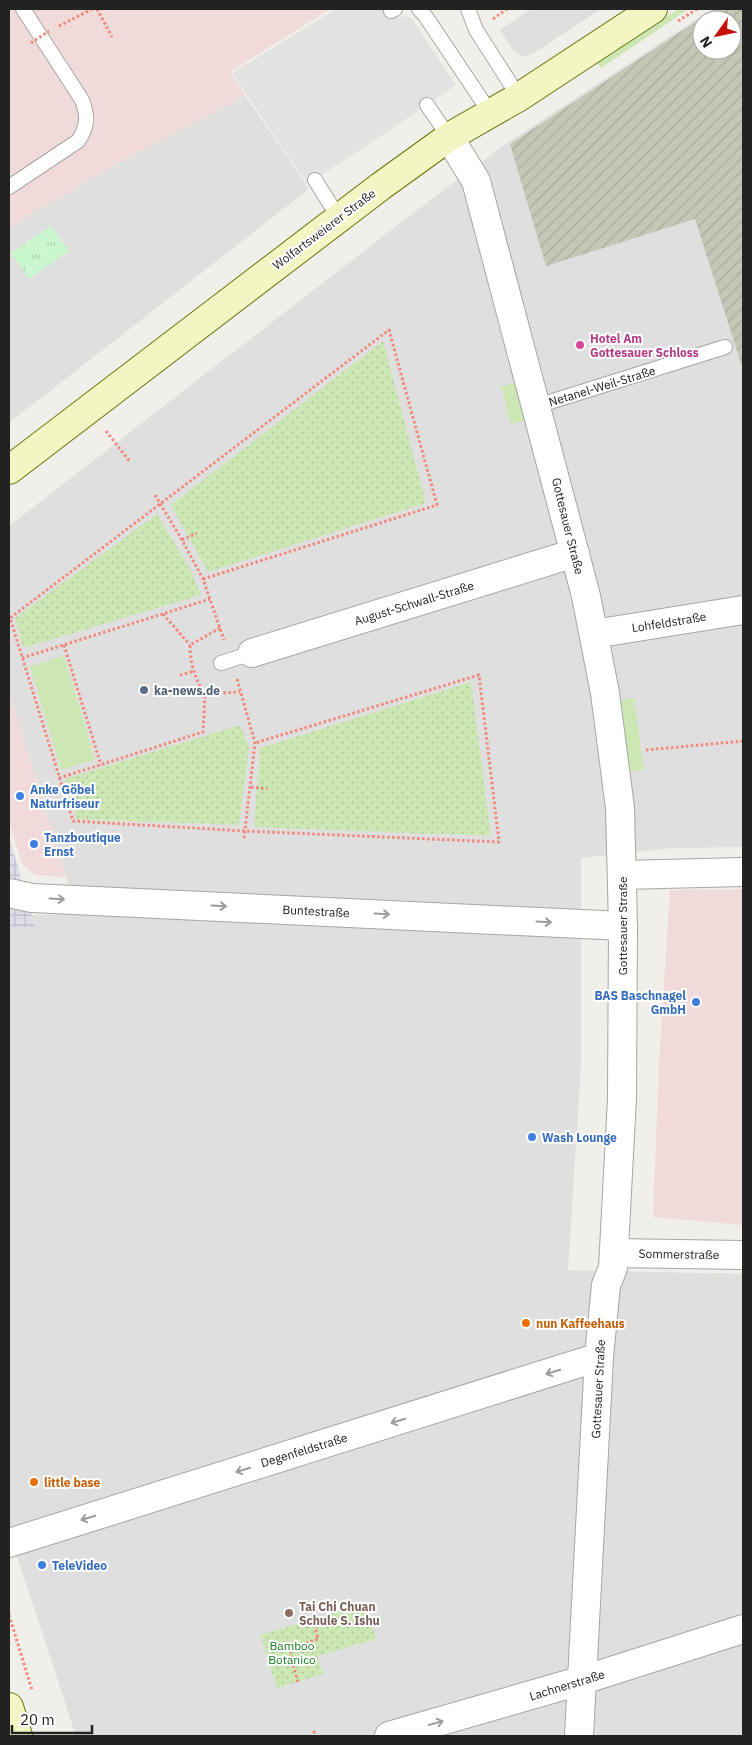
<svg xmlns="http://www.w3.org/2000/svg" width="752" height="1745" viewBox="0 0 752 1745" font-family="'IBM Plex Sans',sans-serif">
  <defs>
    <pattern id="construction-furrows" width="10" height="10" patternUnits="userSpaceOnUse" patternTransform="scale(1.25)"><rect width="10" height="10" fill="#c5c6b5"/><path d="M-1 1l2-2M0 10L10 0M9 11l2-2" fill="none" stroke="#a9aa9b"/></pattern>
    <pattern id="park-tufts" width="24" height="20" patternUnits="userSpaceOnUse" patternTransform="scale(1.25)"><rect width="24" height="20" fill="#cbf7cf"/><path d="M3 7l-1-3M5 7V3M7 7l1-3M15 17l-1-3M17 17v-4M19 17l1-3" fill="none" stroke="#aed3b1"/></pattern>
    <pattern id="garden-dots" width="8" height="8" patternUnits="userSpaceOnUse" patternTransform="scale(1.25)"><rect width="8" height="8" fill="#cce7b3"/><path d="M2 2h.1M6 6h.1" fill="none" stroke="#afc69a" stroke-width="1.8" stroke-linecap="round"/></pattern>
    <pattern id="plaza-grid" width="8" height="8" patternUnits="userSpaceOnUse" patternTransform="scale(1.25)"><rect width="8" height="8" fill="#dedde7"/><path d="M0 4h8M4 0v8" fill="none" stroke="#bebdc6"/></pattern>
  </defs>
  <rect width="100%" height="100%" fill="#f1efe9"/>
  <path fill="#e0dfdf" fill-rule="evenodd" d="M531 9H601L532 54 523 57 514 52 500 30Z
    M712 9H743V847L673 848 581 858V1065L568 1270 743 1274V1736H76L9 1532V915H55L71 892 9 692V526L422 206 507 143ZM702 20H732V50H702Z
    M245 95 309 189 9 423V227L113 166Z"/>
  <path fill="#f0dbda" d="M9 9H330L230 72 245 95 113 166 9 227Z
    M9 692 66 877 35 875 22 864 9 822Z
    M743 889V1225L653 1217 659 1063 670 890Z"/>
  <path fill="url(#construction-furrows)" fill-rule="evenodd" d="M715 9H743V370L695 219 546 266 510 144ZM702 20H732V50H702Z"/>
  <path fill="#cce7b3" d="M678 9H689L601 68 597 62Z
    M518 382 529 419 511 424 501 387Z
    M64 656 95 759 61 770 30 666Z
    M634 698 644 770 628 772 617 701Z"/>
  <path fill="url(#park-tufts)" d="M51 226 69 251 29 279 11 253Z"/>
  <path fill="url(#garden-dots)" d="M383 341 426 503 208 572 171 505Z
    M157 514 191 571 201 595 23 648 15 618Z
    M471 682 491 836 254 827 260 748Z
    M240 725 249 747 239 825 77 819 65 779Z
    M366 1603 376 1639 317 1656 323 1674 277 1688 260 1635Z"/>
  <path fill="#e2e2e2" d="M336 9H388L395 19 403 16 411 18 456 85 365 147 307 184 232 73Z"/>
  <path fill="url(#plaza-grid)" d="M9 836 35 927H9Z"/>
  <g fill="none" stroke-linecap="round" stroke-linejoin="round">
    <g stroke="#a6a6a6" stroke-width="16">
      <path id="service" d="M419 9 426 17 491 114
        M468 9 476 30 519 97
        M391 11 395 9
        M427 105 449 137
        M315 180 339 218
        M9 187 78 141C88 127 88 115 82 100L23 9
        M537 406 725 347
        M221 663 252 653"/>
    </g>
    <g stroke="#a6a6a6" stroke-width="30">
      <path id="minor" d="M449 137 476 181 586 596 605 693 620 808 623 926 622 1098 613 1268 606 1285 599 1357 579 1736
        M594 634 743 610
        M252 653 575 553
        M622 875 743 872
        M9 893 32 898 623 926
        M614 1253 743 1255
        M9 1543 599 1357
        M389 1736 583 1680 743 1629"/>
    </g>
    <g stroke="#68760c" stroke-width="30">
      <path id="secondary" d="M9 470 381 186 449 137 519 97 653 9
        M9 1707 18 1736"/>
    </g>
    <path stroke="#f2887a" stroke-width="3" stroke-dasharray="2.5 2.5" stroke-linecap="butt" d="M97 9 112 37
      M493 19 507 9
      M678 21 697 9
      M59 26 92 9
      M106 431 130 462
      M155 495 182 540 203 579 224 640
      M182 540 197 533
      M203 579 437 505 389 330 10 618 73 821 245 831 499 842 479 675 255 743
      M163 614 190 645
      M220 628 190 645C190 662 195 680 205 694L240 692
      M64 645 101 765
      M22 658 210 599
      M180 675 195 671
      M237 679 255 743 244 838
      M646 750 743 741
      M59 778 203 732 205 694
      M251 787 267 789
      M9 1615 32 1690
      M298 1682 290 1654 292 1648 318 1639 313 1619
      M314 1731 315 1736"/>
    <use href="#service" stroke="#fff" stroke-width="14"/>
    <use href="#minor" stroke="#fff" stroke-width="28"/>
    <use href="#secondary" stroke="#f3f6c2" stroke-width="28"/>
    <path stroke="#f2887a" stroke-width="3" stroke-dasharray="2.5 2.5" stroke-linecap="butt" d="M31 43 49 31"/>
  </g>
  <defs><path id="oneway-shaft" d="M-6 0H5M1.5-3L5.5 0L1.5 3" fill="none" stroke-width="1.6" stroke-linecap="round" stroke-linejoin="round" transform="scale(1.25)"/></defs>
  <g stroke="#9c9c9c">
    <use href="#oneway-shaft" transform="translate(57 899) rotate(3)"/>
    <use href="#oneway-shaft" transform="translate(219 906) rotate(3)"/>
    <use href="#oneway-shaft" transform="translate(382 914) rotate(3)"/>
    <use href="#oneway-shaft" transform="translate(544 922) rotate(3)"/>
    <use href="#oneway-shaft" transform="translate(553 1372) rotate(163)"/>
    <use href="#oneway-shaft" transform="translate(398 1421) rotate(163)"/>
    <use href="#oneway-shaft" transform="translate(243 1470) rotate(163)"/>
    <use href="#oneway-shaft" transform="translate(88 1518) rotate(163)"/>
    <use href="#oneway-shaft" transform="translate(436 1723) rotate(-16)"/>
  </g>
  <circle fill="#d1479c" stroke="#fff" stroke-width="2" cx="580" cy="345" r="5"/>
  <circle fill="#5c6f8a" stroke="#fff" stroke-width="2" cx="144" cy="690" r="5"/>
  <g fill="#3f7fe0" stroke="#fff" stroke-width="2">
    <circle cx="20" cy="796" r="5"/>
    <circle cx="34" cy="844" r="5"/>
    <circle cx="696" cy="1002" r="5"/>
    <circle cx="532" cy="1137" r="5"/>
    <circle cx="42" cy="1565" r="5"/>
  </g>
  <g fill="#e8710a" stroke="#fff" stroke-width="2">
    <circle cx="526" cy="1323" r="5"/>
    <circle cx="34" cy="1482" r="5"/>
  </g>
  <circle fill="#8d6e63" stroke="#fff" stroke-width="2" cx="289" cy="1613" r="5"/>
  <g text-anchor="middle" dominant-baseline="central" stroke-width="4" stroke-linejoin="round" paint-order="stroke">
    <g font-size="12" fill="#222" stroke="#fff">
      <text transform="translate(324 229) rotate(-37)">Wolfartsweierer Straße</text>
      <text transform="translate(602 386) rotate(-17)">Netanel-Weil-Straße</text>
      <text transform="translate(568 526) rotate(76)">Gottesauer Straße</text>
      <text transform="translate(414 603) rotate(-17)">August-Schwall-Straße</text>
      <text transform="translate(669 622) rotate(-9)">Lohfeldstraße</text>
      <text transform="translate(316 911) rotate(3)">Buntestraße</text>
      <text transform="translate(622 926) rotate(-90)">Gottesauer Straße</text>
      <text transform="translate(679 1254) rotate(1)">Sommerstraße</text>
      <text transform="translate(598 1389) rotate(-87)">Gottesauer Straße</text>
      <text transform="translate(304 1450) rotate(-17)">Degenfeldstraße</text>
      <text transform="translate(567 1685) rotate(-17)">Lachnerstraße</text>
    </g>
    <g font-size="12" font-weight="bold" fill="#b23c85" stroke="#fff" text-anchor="start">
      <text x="590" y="338">Hotel Am<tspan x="590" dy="14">Gottesauer Schloss</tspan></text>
    </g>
    <g font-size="12" font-weight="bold" fill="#4e5e75" stroke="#fff" text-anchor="start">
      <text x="154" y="690">ka-news.de</text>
    </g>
    <g font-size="12" font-weight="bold" fill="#366cbe" stroke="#fff" text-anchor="start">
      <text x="30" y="789">Anke Göbel<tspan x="30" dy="14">Naturfriseur</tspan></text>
      <text x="44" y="837">Tanzboutique<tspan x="44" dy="14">Ernst</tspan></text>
      <text x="686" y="995" text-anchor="end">BAS Baschnagel<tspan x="686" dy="14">GmbH</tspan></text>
      <text x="542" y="1137">Wash Lounge</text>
      <text x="52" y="1565">TeleVideo</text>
    </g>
    <g font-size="12" font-weight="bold" fill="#c56008" stroke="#fff" text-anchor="start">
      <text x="536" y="1323">nun Kaffeehaus</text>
      <text x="44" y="1482">little base</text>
    </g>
    <g font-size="12" font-weight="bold" fill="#785e54" stroke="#fff" text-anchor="start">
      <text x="299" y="1606">Tai Chi Chuan<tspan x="299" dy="14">Schule S. Ishu</tspan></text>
    </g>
    <g font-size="12" fill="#137d1e" stroke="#fff">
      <text x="292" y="1645">Bamboo<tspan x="292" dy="14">Botanico</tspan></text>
    </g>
  </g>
  <rect width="752" height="1745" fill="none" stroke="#222222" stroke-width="20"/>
  <g transform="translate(717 35) rotate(237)"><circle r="24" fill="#ffffff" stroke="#a7a7a7"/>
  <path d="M0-4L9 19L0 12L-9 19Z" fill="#c7100c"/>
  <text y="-8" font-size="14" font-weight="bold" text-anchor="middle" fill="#222222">N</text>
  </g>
  <path d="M12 1725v8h80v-8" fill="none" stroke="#222222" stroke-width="2.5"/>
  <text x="20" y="1725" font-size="15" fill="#222222" stroke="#ffffff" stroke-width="4" paint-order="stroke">20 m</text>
</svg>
